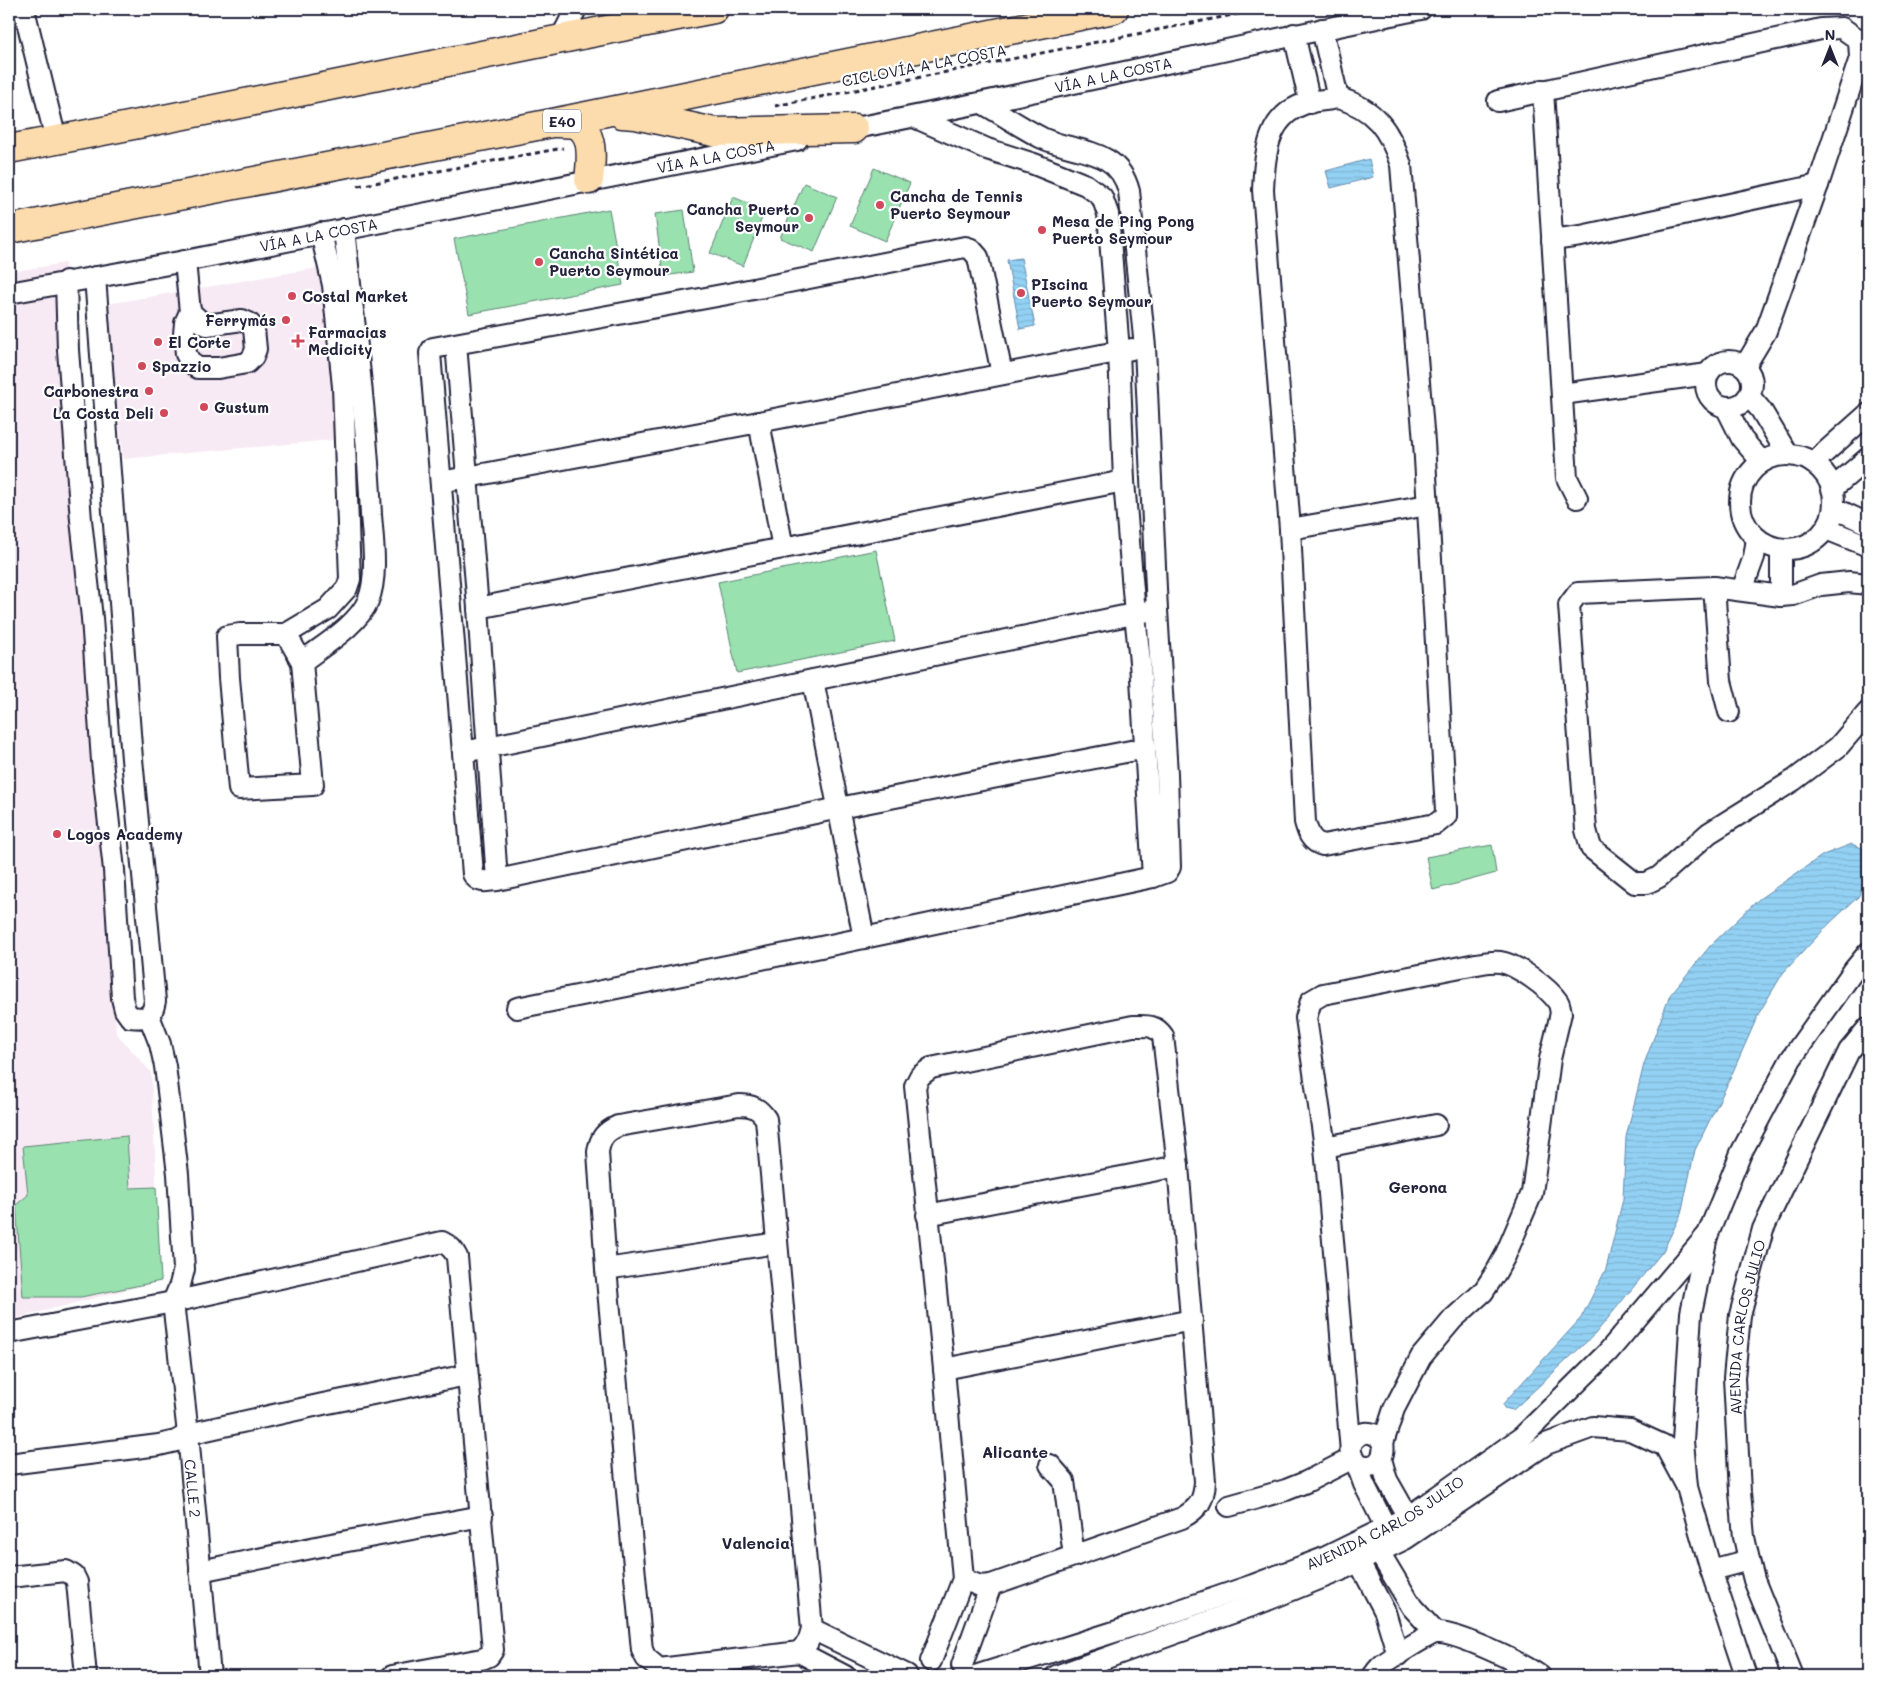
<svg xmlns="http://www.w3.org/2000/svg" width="1877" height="1685" viewBox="0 0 1877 1685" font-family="Mali,sans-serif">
  <defs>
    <pattern id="water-rules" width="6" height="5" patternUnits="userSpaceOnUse" patternTransform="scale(1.25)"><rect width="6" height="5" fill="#93d1f4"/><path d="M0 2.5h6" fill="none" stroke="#7eb3d2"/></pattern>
  </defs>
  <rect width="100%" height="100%" fill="#fff"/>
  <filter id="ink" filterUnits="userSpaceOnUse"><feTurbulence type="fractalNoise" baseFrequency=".02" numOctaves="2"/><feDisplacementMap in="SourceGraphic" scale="10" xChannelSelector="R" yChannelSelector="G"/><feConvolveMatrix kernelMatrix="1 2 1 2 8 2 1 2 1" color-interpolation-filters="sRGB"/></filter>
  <g filter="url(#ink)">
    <path fill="#f8eaf4" d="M65 263 94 635 116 1033 151 1072 161 1281 9 1320V272Z
      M329 266 343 439 123 459 107 304Z"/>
    <path fill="#99e1af" stroke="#5e8275" d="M874 168 910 183 885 241 850 226Z
      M804 183 837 197 814 252 780 238Z
      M733 197 765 210 743 266 710 253Z
      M609 209 623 285 469 314 454 239Z
      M684 210 693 272 663 276 655 214Z
      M876 550 895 641 737 673 718 582Z
      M1492 845 1496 873 1433 890 1426 857Z
      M127 1136 130 1188 156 1187 161 1281 81 1297H23L16 1205 28 1195 23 1146Z"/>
    <path fill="url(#water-rules)" stroke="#668baa" d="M1369 159 1373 177 1331 188 1326 171Z
      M1021 258 1035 326 1020 329 1007 260Z
      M1852 844 1864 849 1867 870 1859 896 1830 923 1783 973 1759 1013 1728 1083 1695 1150 1681 1214 1663 1251 1595 1334 1513 1410 1504 1408 1503 1404 1510 1396 1581 1318 1606 1269 1623 1199 1626 1137 1644 1064 1670 995 1710 946 1759 899 1823 855Z"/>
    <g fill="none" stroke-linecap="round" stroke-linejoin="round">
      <g stroke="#22223b" stroke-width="24">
        <g id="minor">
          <path d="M24 9 56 140"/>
          <path d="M1322 29 1338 98"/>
          <path d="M1294 34 1310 103"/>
          <path d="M561 38 576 9"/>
          <path d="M1543 90 1567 478 1577 498"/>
          <path d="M1338 98C1375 108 1390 131 1401 165L1424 442 1446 811V816L1436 824 1323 845C1311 842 1308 833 1305 822L1290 529 1263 190C1265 153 1267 112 1311 102 1320 100 1329 100 1338 98Z"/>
          <path d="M1498 101 1821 29 1842 28 1859 40 1860 58 1818 185 1766 331 1745 366"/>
          <path d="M914 117 987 149 1034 164 1086 185 1102 197 1108 214 1119 351 1124 481 1135 614 1140 662 1153 877"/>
          <path id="s1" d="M840 131C1035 94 1227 48 1421 9"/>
          <path d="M1552 240 1581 236 1818 185"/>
          <path d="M185 261 190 312 185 323 184 334 186 354 191 363 198 368H218L247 363 253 357 256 349 254 329 249 323 242 320 207 325 201 322 190 312"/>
          <path d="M66 281 68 350 81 520 92 618 102 761 114 870 122 998 125 1010 130 1017C147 1019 152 1018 155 1001L132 759 95 277"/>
          <path id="s2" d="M9 293 185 261 797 140"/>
          <path d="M456 344 478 608 497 880"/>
          <circle cx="1729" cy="384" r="23"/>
          <path d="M1002 374 978 257 971 249 965 247 733 293 433 348 430 353 473 874C478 884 488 881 497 880L839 808 1146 748"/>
          <path d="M1562 394 1708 374"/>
          <path d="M1749 396 1761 410 1788 455"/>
          <path d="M1726 407 1742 439 1762 462"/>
          <path d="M759 422 783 548"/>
          <circle cx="1787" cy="502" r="47"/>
          <path d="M1813 463 1868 414"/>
          <path d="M441 482 759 422 1132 349"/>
          <path d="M1832 489 1868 458"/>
          <path d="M1834 508 1868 524"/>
          <path d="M1290 529 1428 505"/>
          <path d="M1826 529 1868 546"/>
          <path d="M1781 549V596"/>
          <path d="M1868 584 1849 582 1821 585 1793 595 1781 596 1714 587 1578 593 1569 605 1586 830 1591 848 1635 883H1647L1659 877 1709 833 1794 780 1838 747 1868 712"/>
          <path d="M1714 587 1721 681 1729 712"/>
          <path d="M1742 590 1754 557 1757 539"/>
          <path d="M478 608 1124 481"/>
          <path d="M286 634 302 662 313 785 239 789 229 678 227 636 240 634H286L328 609 347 588 350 579 343 387 333 285 321 233"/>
          <path d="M302 662C322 646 357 626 368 601 378 578 373 540 371 515 367 419 354 324 344 229"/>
          <path d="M813 680 864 938"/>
          <path d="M464 752 1148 611"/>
          <path d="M517 1008 821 947 1153 877 1167 872 1170 867 1167 774 1157 610 1145 347 1129 191C1117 146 1076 154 1042 138 1022 128 1002 114 982 103"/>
          <path id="s3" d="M149 1016 160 1044 165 1066 178 1174 184 1269 180 1285 173 1302 188 1434 210 1676"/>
          <path d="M1325 1147 1436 1125"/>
          <path d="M927 1215 1178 1166"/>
          <path d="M1707 1236 1691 1313 1683 1441 1687 1487 1711 1570 1746 1676"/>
          <path d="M606 1269 777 1243"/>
          <path d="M9 1333 173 1302 442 1242C450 1246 453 1249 457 1257L493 1650 489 1656 482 1659 392 1676"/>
          <path d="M944 1369 1192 1320"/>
          <path d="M1351 1452 1325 1147 1306 1018 1311 1001 1323 994 1476 964C1483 963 1492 961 1500 962 1516 964 1549 988 1558 1002 1560 1005 1560 1009 1561 1013L1550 1059 1532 1193 1505 1256 1495 1274 1483 1292 1453 1319 1421 1357 1394 1409 1383 1443C1385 1453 1381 1465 1369 1466 1363 1466 1358 1464 1355 1460 1339 1443 1369 1419 1383 1443"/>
          <path d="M1381 1459 1387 1480 1408 1517"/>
          <path d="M1356 1462 1364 1484 1386 1528"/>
          <path d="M9 1464 159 1445 176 1441 188 1434 323 1404 467 1375"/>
          <path d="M1050 1465 1064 1481 1074 1556"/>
          <path d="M1229 1506 1286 1490 1306 1482 1353 1458"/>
          <path d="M1379 1552 1412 1607 1436 1633"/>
          <path d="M1359 1562 1385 1612 1398 1655"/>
          <path d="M1711 1570 1749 1560"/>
          <path d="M200 1571 326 1545 482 1516"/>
          <path d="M9 1577 66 1571 74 1576 77 1582 86 1676"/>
          <path d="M812 1629 907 1675"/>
          <path d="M799 1652 808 1642 812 1629 766 1119C759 1108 752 1105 739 1105L618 1126C605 1132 600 1138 598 1152L606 1269 642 1650 646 1658 659 1669 799 1652 845 1676"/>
          <path d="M931 1661 963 1579 944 1369 915 1086 920 1076 931 1068 1133 1026C1146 1026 1155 1024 1163 1036L1178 1166 1205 1481C1204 1501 1199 1508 1182 1518L991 1585 980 1586 963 1579"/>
          <path d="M962 1665 991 1585"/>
          <path id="s4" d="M975 1676 1133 1626 1253 1585 1324 1558 1408 1517 1522 1437 1608 1352 1708 1234 1741 1153 1791 1059 1854 970 1868 953"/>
          <path d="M1056 1676 1260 1603 1339 1571 1405 1539 1546 1444 1593 1427 1630 1430 1665 1446 1687 1487"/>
          <path d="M1373 1676C1375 1673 1377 1670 1380 1667 1386 1661 1429 1634 1436 1633 1456 1631 1523 1664 1540 1676"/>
          <path id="s5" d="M1793 1676 1754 1580 1749 1560 1744 1537 1740 1492 1734 1378 1740 1315 1763 1229 1849 1051 1868 1028"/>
        </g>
      </g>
      <g stroke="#22223b" stroke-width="31">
        <path id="highway" d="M622 114 636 115 714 132 854 129
          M554 123C560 123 567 123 573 124 596 129 591 163 589 180
          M9 149C245 105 479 54 714 9
          M9 229 552 123 1114 9"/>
      </g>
      <path stroke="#22223b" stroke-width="3" stroke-dasharray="5 4" stroke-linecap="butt" d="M775 106 1263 9
        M358 186 563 148"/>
      <use href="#minor" stroke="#fff" stroke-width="20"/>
      <use href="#highway" stroke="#fcdcac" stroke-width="28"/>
    </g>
  </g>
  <g fill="#d1495b" stroke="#fff" stroke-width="2">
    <circle cx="880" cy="205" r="5"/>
    <circle cx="809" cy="218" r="5"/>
    <circle cx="1042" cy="230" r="5"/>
    <circle cx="539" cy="262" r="5"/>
    <circle cx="1021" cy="293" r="5"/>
    <circle cx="292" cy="296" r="5"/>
    <circle cx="286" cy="320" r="5"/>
    <path d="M295.5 333.5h5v5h5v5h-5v5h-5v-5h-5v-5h5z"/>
    <circle cx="158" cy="342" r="5"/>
    <circle cx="142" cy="366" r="5"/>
    <circle cx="149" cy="391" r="5"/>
    <circle cx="204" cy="407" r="5"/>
    <circle cx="164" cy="413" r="5"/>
    <circle cx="57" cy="834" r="5"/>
  </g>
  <g text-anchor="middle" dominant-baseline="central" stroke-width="4.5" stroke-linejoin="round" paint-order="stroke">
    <rect fill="#fff" stroke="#646476" stroke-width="1" x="543" y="109.5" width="38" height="23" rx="4"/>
    <g font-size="14" font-weight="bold" fill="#22223b">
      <text x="562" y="121">E40</text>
    </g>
    <g font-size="15" fill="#22223b" stroke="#fff">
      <text transform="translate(924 65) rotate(-11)">CICLOVÍA A LA COSTA</text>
      <text stroke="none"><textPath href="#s1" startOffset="279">VÍA A LA COSTA</textPath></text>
      <text stroke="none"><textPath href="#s2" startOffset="720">VÍA A LA COSTA</textPath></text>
      <text stroke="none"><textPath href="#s2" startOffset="315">VÍA A LA COSTA</textPath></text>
      <text stroke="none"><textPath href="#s5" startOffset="359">AVENIDA CARLOS JULIO</textPath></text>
      <text stroke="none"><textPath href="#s3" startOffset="479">CALLE 2</textPath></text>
      <text stroke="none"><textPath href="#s4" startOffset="439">AVENIDA CARLOS JULIO</textPath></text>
    </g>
    <g font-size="15" font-weight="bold" fill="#22223b" stroke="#fff" text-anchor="start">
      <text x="890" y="196">Cancha de Tennis<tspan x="890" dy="17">Puerto Seymour</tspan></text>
      <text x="799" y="209" text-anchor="end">Cancha Puerto<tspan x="799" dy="17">Seymour</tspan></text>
      <text x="1052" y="221">Mesa de Ping Pong<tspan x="1052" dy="17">Puerto Seymour</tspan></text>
      <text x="549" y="253">Cancha Sintética<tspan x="549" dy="17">Puerto Seymour</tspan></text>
      <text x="1031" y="284">PIscina<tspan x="1031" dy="17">Puerto Seymour</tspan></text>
      <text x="302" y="296">Costal Market</text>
      <text x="276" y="320" text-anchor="end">Ferrymás</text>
      <text x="308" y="332">Farmacias<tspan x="308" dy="17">Medicity</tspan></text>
      <text x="168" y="342">El Corte</text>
      <text x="152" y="366">Spazzio</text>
      <text x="139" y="391" text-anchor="end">Carbonestra</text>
      <text x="214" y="407">Gustum</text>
      <text x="154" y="413" text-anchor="end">La Costa Deli</text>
      <text x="67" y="834">Logos Academy</text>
    </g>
    <g font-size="16" font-weight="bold" fill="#22223b" stroke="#fff">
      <text x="1418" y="1186">Gerona</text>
      <text x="1015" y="1451">Alicante</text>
      <text x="756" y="1542">Valencia</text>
    </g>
  </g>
  <rect width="1877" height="1685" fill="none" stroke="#fff" stroke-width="30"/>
  <rect x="15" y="15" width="1847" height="1655" fill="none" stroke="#22223b" stroke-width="2" filter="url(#ink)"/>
  <g transform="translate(1830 48)" stroke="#ffffff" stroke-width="4" paint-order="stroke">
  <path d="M0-4L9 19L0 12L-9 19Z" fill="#22223b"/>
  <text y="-8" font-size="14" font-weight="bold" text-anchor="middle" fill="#22223b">N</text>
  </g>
</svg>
